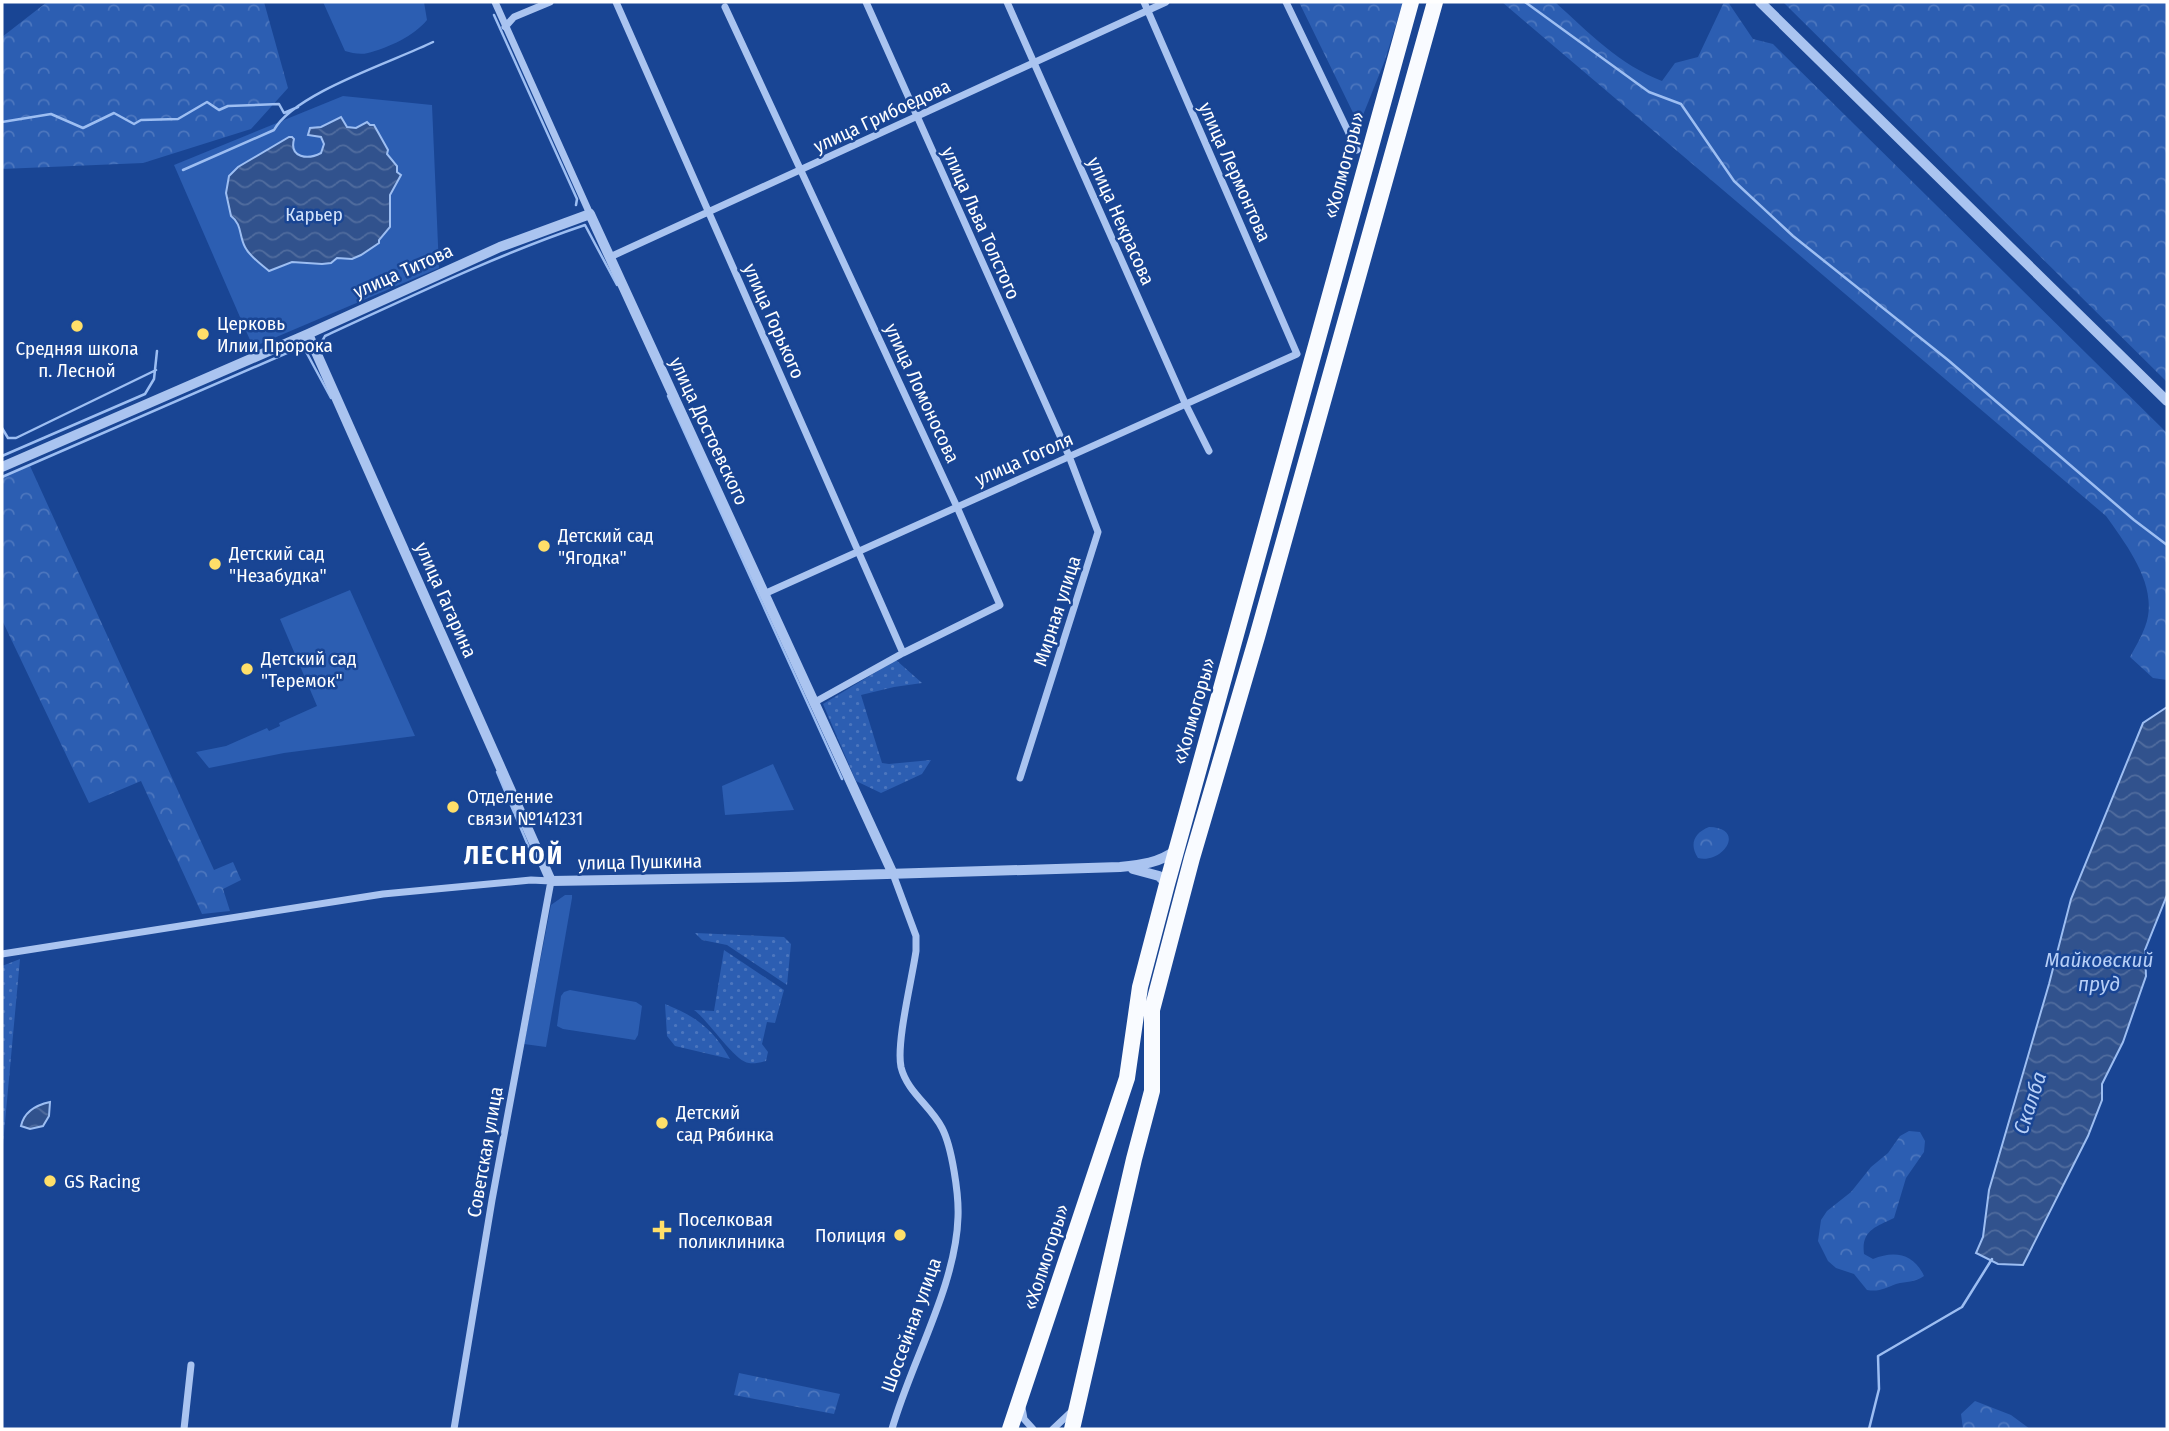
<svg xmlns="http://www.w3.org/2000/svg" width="2169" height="1431" viewBox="0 0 2169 1431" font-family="'Fira Sans Condensed',sans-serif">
  <defs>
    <pattern id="grass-dots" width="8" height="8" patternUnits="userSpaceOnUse" patternTransform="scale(1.75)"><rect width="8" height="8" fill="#2c5eb2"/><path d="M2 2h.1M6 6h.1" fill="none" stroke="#4c76be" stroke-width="1.8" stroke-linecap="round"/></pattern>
    <pattern id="forest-crowns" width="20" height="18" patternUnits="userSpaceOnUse" patternTransform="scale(1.75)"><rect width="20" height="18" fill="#2c5eb2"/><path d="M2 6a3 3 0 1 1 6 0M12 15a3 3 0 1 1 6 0" fill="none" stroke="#4c76be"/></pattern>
    <pattern id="water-waves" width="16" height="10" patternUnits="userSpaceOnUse" patternTransform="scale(1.75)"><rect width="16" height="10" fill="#31528d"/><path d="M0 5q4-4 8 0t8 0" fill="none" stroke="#506c9e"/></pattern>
  </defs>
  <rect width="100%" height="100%" fill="#194594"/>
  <path fill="url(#grass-dots)" d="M896 660 922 683 894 687 861 695 882 763 889 764 931 760 922 774 881 793 856 781 823 704Z
    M695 933 784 937 791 944 787 985 727 945 702 940Z
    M724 950 784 990 775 1023 767 1022 762 1044 768 1052 766 1061C761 1062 754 1064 749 1063 735 1062 709 1021 694 1010L714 1011Z
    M20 959 2 1155V966Z
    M665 1004C697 1017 713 1029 730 1059L675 1046 667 1036Z"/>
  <path fill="url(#forest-crowns)" d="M47 2H264L288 88 251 129 143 163 2 169V37Z
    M1299 2H1403L1385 60 1359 125Z
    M1502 2H1555C1588 32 1620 65 1662 81L1675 63 1698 57 1724 2H1728L1753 39 1773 44 2167 433V680L2153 678 2130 657C2135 647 2141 638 2145 627 2160 588 2128 547 2106 516Z
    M1783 2H2167V382Z
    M30 466 214 870 233 862 241 880 223 889 230 911 202 914 141 781 89 803 2 620V477Z
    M1709 827C1747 828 1723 864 1698 858 1689 844 1694 833 1709 827Z
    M1909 1131 1920 1132 1925 1141 1924 1152 1906 1178 1894 1218C1875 1227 1861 1231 1864 1254L1873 1259C1895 1250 1914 1254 1924 1276 1914 1283 1907 1281 1896 1284 1885 1288 1880 1292 1867 1290L1854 1274 1836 1268 1828 1261 1818 1241 1821 1220 1827 1211 1851 1192 1871 1167 1888 1153 1900 1136Z
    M739 1373 840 1394 834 1414 734 1395Z
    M1975 1401 2011 1415 2030 1429H1963L1961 1414Z"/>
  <path fill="#2c5eb2" d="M323 2H424L427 20C414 36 388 48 368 53 360 55 352 53 345 51Z
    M343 96 432 105 439 268 253 347 174 165Z
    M350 590 415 736 284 753 209 768 196 752 226 746 267 728 269 731 280 726 279 723 317 706 280 619Z
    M773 764 794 810 725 815 722 786Z
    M565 895H572V898L546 1047 524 1044 551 905Z
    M570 990 636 1002 642 1006 638 1035 635 1040 563 1029 557 1026 561 996 564 992Z"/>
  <path fill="url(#water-waves)" stroke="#9dbef2" stroke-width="2" d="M341 117 347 127 356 128 367 122 370 125H374L388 150 387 154 397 166V172L401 175 390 195V227L379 240V243L361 255 352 259 337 258 331 263 322 264 292 262 269 271C261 264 250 257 245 247 239 236 242 224 231 216L226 193 229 176 238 167 289 137H292L294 139C289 158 308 160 321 153L324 144 321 137 308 135 310 128 321 127Z
    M2167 707V895L2145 950 2146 976 2123 1042 2102 1084V1100L2088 1136 2023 1265 1998 1264 1976 1253 1983 1237 1989 1190 2049 984 2071 899 2143 723Z
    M50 1102 49 1116 43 1126 30 1129 21 1126C24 1112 36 1105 50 1102Z"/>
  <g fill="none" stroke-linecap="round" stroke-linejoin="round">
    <path stroke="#9dbef2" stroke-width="2.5" d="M1525 2 1649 92 1681 104 1734 181 1793 236 1948 360 2134 520 2167 545
      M494 15 577 199 576 205
      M2 122 51 114 83 128 114 113 134 124 141 120 178 119 207 102 219 110 228 106 279 104 284 113 298 107
      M183 170 274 130C294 93 395 61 433 42
      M320 345 325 336C410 297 496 255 585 225L617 285
      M668 396 842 779
      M2 428 8 438H16L156 370
      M2 456 145 394 154 379 157 351
      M2 477 303 346 331 398
      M497 772 530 850
      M1869 1429 1879 1389 1878 1356 1962 1307 1992 1259"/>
    <path stroke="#aac4f0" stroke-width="7" d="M495 2 590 214
      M616 2 903 653
      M866 2 1069 456 1098 532 1020 778
      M1007 2 1185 403 1209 451
      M1286 2 1357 150
      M725 7 957 507 1000 605 903 653 815 702
      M505 27 514 17 550 2
      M610 257 1166 2
      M764 594 1297 354 1144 2
      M2 954 383 894 531 880 551 881 492 1200 454 1429
      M1022 1408 1024 1419 1033 1429
      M184 1429 191 1365
      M892 1429C911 1362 956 1286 958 1217 959 1195 952 1147 942 1128 931 1106 907 1092 901 1067 896 1043 912 979 916 951V936L893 874
      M1053 1429 1070 1413"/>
    <path stroke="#aac4f0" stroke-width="10" d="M1760 2 2167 401
      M308 334 551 881 788 877 1120 867C1140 865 1160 863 1176 850
      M2 467 308 334 500 247 590 214 893 874
      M1133 869 1159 876 1167 884"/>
    <path stroke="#f9fbff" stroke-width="16" d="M1010 1429 1127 1078 1140 987 1167 884 1411 2
      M1072 1429 1134 1159 1152 1091V1010L1192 858 1257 637 1435 2"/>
  </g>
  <g fill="#ffdf69" stroke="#194594" stroke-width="2.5">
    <circle cx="77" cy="326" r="7"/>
    <circle cx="203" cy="334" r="7"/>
    <circle cx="544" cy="546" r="7"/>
    <circle cx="215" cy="564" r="7"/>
    <circle cx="247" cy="669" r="7"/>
    <circle cx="453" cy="807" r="7"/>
    <circle cx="662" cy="1123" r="7"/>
    <circle cx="50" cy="1181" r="7"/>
    <path d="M658.5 1219.5h7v7h7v7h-7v7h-7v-7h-7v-7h7z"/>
    <circle cx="900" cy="1235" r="7"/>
  </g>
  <g text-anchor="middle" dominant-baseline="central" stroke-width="5" stroke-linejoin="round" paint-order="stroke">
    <g font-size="19" fill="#fff" stroke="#194594">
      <text transform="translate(882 116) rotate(-25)">улица Грибоедова</text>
      <text transform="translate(1344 165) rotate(-75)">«Холмогоры»</text>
      <text transform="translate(1235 172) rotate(66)">улица Лермонтова</text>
      <text transform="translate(1121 221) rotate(66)">улица Некрасова</text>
      <text transform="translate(981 223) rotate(66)">улица Льва Толстого</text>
      <text transform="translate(403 271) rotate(-24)">улица Титова</text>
      <text transform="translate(774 321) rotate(66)">улица Горького</text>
      <text transform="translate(922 393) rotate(65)">улица Ломоносова</text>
      <text transform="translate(709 431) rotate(65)">улица Достоевского</text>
      <text transform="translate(1024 459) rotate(-24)">улица Гоголя</text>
      <text transform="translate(446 600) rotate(66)">улица Гагарина</text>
      <text transform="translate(1057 611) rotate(-72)">Мирная улица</text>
      <text transform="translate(1194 711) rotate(-74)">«Холмогоры»</text>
      <text transform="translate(640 862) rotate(-1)">улица Пушкина</text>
      <text transform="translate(485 1152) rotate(-80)">Советская улица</text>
      <text transform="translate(1046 1257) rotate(-72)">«Холмогоры»</text>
      <text transform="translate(911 1325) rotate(-70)">Шоссейная улица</text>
    </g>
    <g font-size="19" fill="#d1e1fb" stroke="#194594">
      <text x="314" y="214">Карьер</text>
    </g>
    <g font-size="19" fill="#fff" stroke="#194594" text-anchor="start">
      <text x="217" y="323">Церковь<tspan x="217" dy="22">Илии Пророка</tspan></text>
      <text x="77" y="348" text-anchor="middle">Средняя школа<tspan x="77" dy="22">п. Лесной</tspan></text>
      <text x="558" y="535">Детский сад<tspan x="558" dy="22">"Ягодка"</tspan></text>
      <text x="229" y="553">Детский сад<tspan x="229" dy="22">"Незабудка"</tspan></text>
      <text x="261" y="658">Детский сад<tspan x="261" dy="22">"Теремок"</tspan></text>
      <text x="467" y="796">Отделение<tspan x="467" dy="22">связи №141231</tspan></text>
      <text x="676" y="1112">Детский<tspan x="676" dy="22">сад Рябинка</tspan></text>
      <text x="64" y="1181">GS Racing</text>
      <text x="678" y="1219">Поселковая<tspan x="678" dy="22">поликлиника</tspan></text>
      <text x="886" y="1235" text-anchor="end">Полиция</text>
    </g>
    <g font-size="21" font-style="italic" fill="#b7cff7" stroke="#194594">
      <text x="2099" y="960">Майковский<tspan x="2099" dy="24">пруд</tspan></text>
      <text transform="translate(2030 1103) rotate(-72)">Скалба</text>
    </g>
    <g font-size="26" font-weight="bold" letter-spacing="2" fill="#fff" stroke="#194594">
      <text x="514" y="855">ЛЕСНОЙ</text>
    </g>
  </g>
  <rect width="2169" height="1431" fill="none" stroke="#ffffff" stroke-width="7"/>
</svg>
